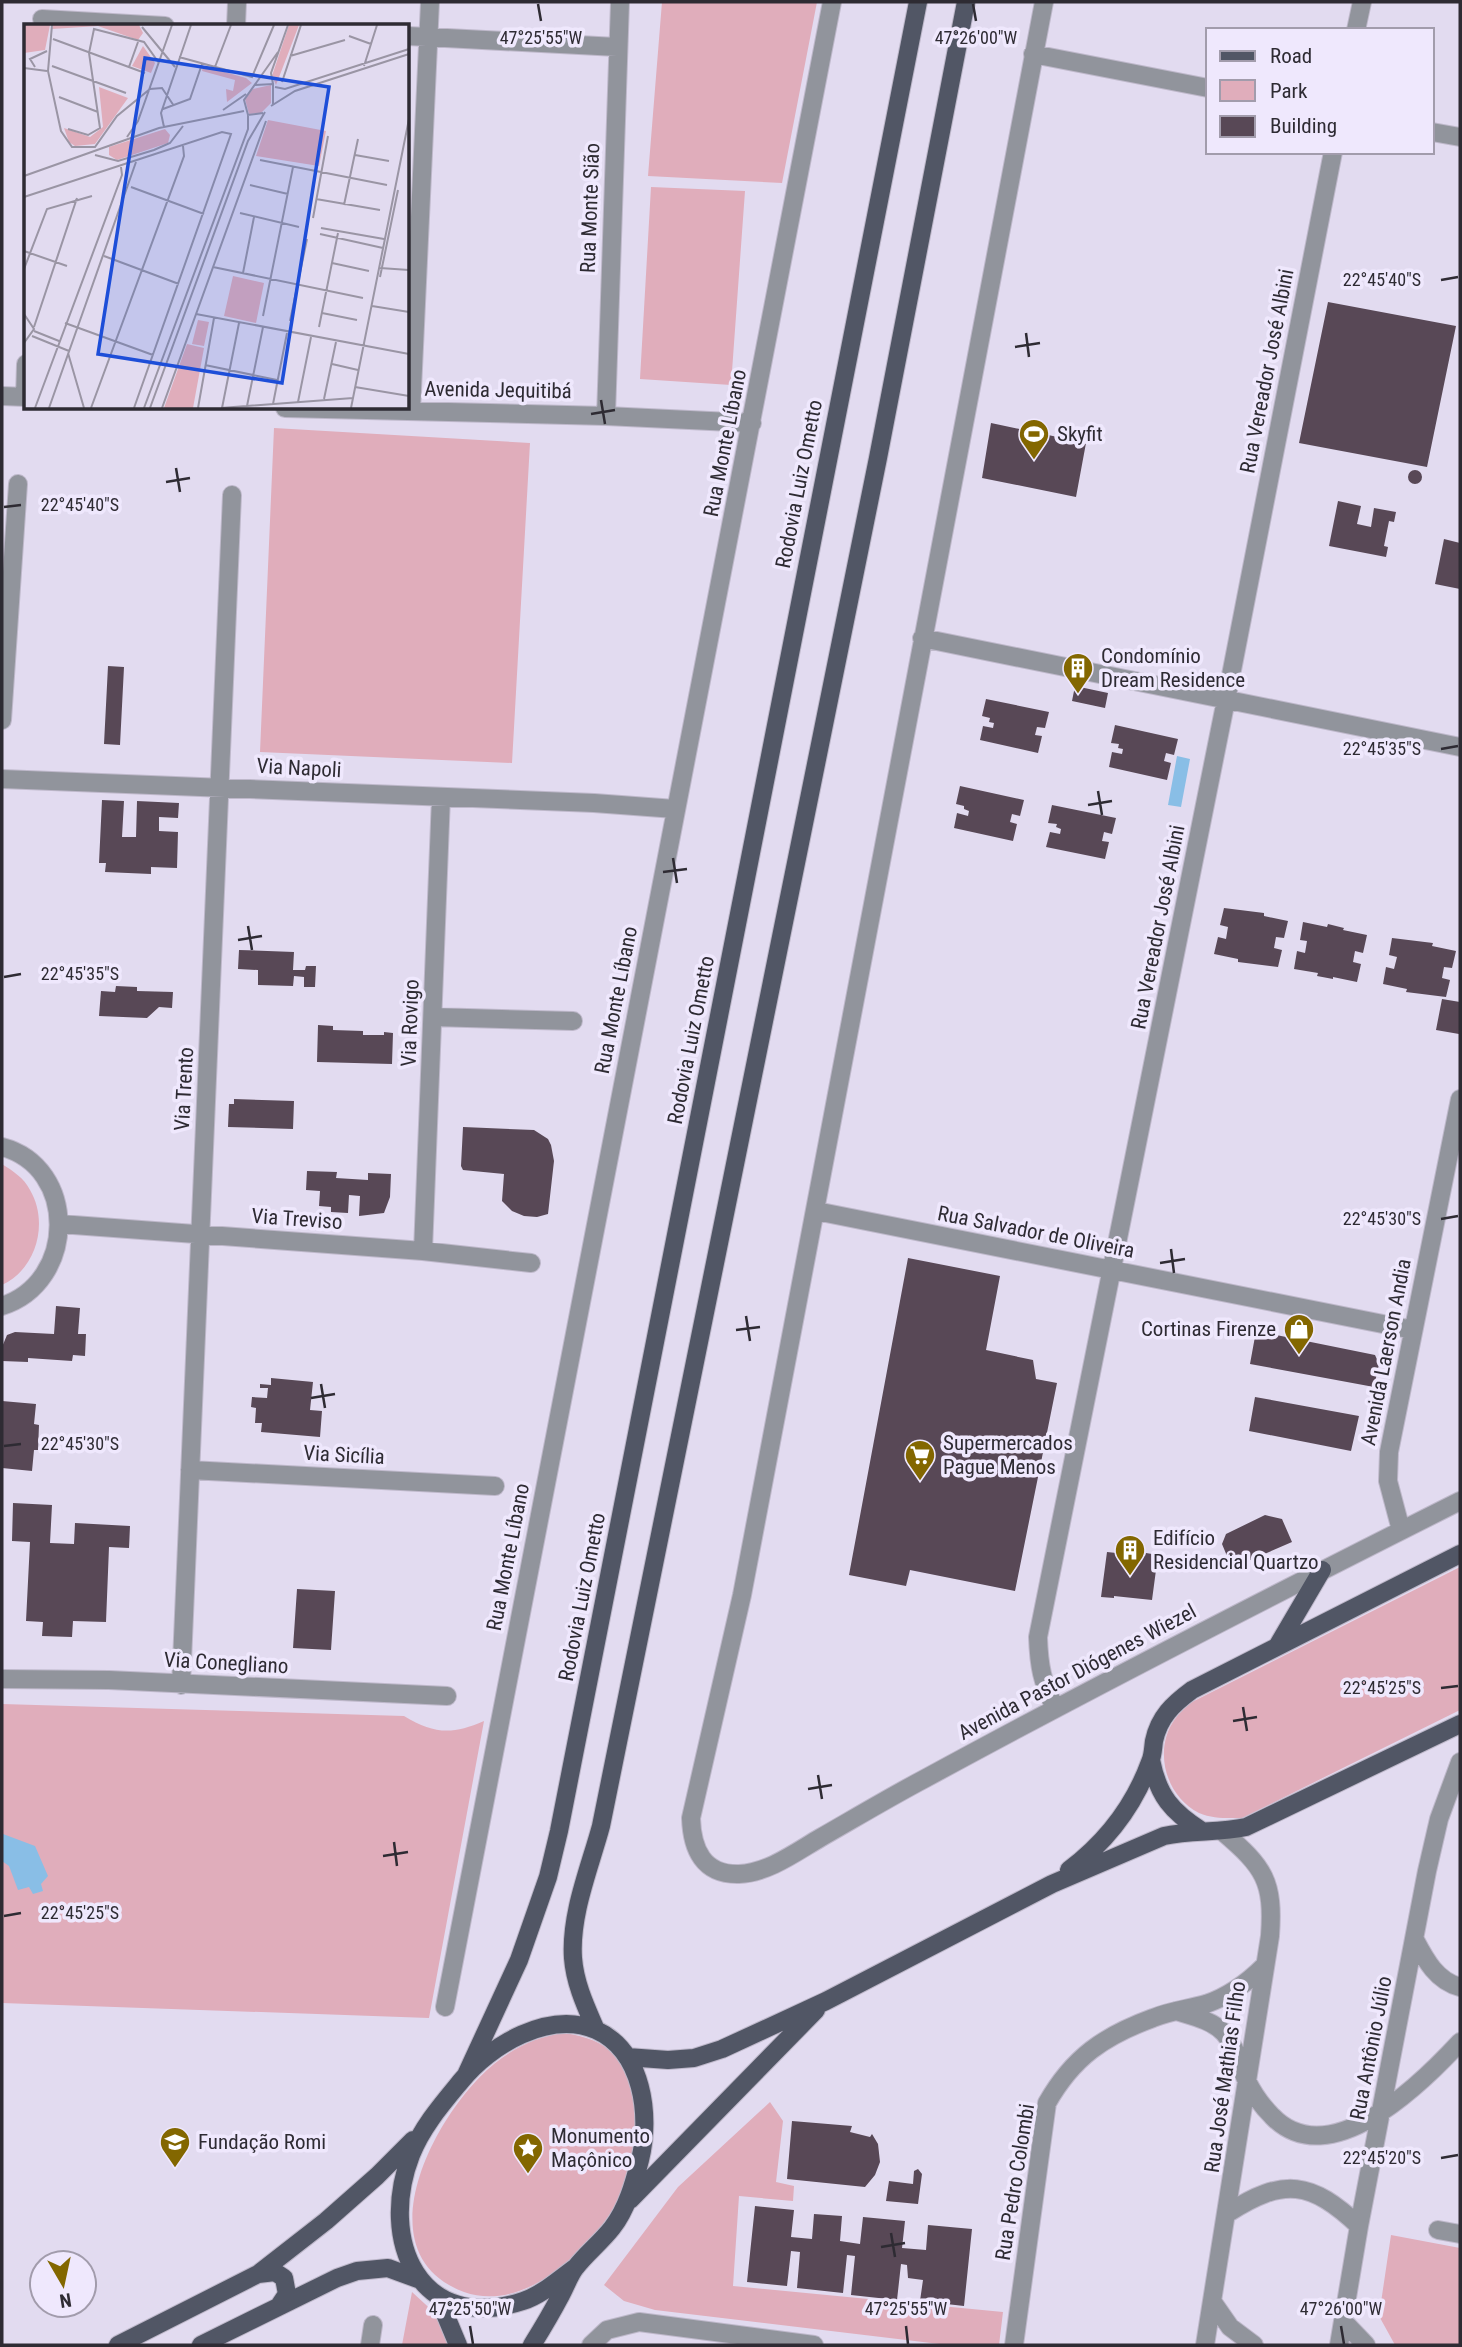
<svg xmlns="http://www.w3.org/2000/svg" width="1462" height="2347" viewBox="0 0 1462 2347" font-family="'Roboto Condensed',sans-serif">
  <rect width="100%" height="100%" fill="#e2dbf0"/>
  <path fill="#e0adbb" d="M662 2H817L782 183 648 176Z
    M651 187 745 191 731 385 640 379Z
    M274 428 530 443 512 763 260 752Z
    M2 1164C13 1171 24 1178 30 1190 49 1222 37 1269 2 1285Z
    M1460 1567V1710L1242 1818C1227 1818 1213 1819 1199 1813 1165 1796 1153 1749 1175 1719 1179 1713 1185 1708 1190 1703Z
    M2 1704 404 1716C434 1734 452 1735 484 1721L429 2018 2 2003Z
    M565 2033C609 2040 627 2058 634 2100 635 2109 638 2118 638 2127 639 2145 628 2181 619 2198 594 2248 525 2314 464 2292 360 2253 436 2111 494 2064 515 2047 538 2036 565 2033Z
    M770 2102 783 2121 776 2182 794 2186 793 2201 739 2196 733 2286 1003 2312 999 2345H948L655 2310 624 2301 604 2285 678 2187Z
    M1391 2235 1460 2248V2345H1395L1379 2316Z
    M412 2292 437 2315 451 2345H402Z"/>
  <path fill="#89bee6" d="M1177 756 1190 759 1181 807 1168 805Z
    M3 1834 35 1846 48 1876 41 1884 43 1891 33 1894 29 1887 18 1890 9 1866 2 1861Z"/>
  <path fill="#584856" d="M1328 302 1456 326 1427 467 1299 443Z
    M991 423 1086 443 1076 497 982 478Z
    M1408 477a7 7 0 1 1 14 0a7 7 0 1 1-14 0Z
    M1338 501 1361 506 1357 524 1371 527 1374 508 1396 512 1394 522 1389 521 1384 546 1388 547 1386 557 1329 546Z
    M1444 539 1460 543V589L1435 584Z
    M108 666 124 667 120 745 104 744Z
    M1075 686 1108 693 1105 708 1072 701Z
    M986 699 1049 712 1045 728 1037 727 1035 735 1042 736 1038 753 980 740 983 726 993 728 994 723 989 722 990 718 982 716Z
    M1115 725 1178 739 1174 755 1166 753 1164 761 1171 763 1167 780 1109 767 1112 752 1122 754 1123 749 1118 748 1119 744 1111 743Z
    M960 786 1024 800 1020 816 1012 814 1010 822 1017 824 1013 841 954 828 957 813 968 816 969 811 964 809V806L956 804Z
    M102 800 124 801 122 837H136L137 801 179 803 178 818 159 817V831L178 832 177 868 151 867V874L105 872 106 863H99Z
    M1052 805 1116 818 1112 834 1104 832 1102 841 1109 842 1105 859 1046 847 1050 832 1060 834 1061 829 1056 827 1057 824 1048 823Z
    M1224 908 1264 913V916L1288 921 1284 938 1276 937 1274 948 1282 950 1278 967 1238 962V959L1214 954 1218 937 1226 939 1228 927 1220 925Z
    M1303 922 1327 927 1328 924 1344 928 1343 930 1367 935 1363 953 1355 951 1353 962 1361 964 1357 982 1333 977V979L1317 976 1318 973 1294 969 1297 951 1305 953 1307 941 1300 940Z
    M1392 938 1433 943 1432 946 1456 951 1452 968 1444 967 1442 978 1450 980 1446 997 1406 992 1407 989 1383 984 1386 967 1394 969 1397 957 1389 955Z
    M239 950 294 952 293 970H305L306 966H316L315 987H304V977L294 976 293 986 258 985V970L238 969Z
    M116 986 137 987V991L173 992 172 1008 159 1007 147 1018 99 1016 101 991 115 992Z
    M1442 999 1460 1002 1459 1034 1436 1030Z
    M318 1025 333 1026V1030L363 1031V1035H384V1032L393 1033 392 1064 317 1062Z
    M234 1099 294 1101 293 1129 228 1127 229 1104H234Z
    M463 1127 534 1130 548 1139 551 1145 554 1161 548 1214 537 1217 524 1216 512 1211 502 1201 504 1174 463 1170 461 1166Z
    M307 1171 337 1172 336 1178 368 1180V1173L391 1174 390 1197 384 1213 359 1216 360 1196 349 1195 348 1213 331 1212V1207L319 1206 320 1191 306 1190Z
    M908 1258 1000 1276 986 1350 1033 1360 1036 1379 1057 1383 1015 1591 910 1570 906 1586 849 1575Z
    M56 1306 80 1308 78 1334H86L85 1356 73 1355 72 1361 28 1358V1362L2 1361V1347L7 1335 15 1332 54 1334Z
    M1256 1331 1375 1355 1379 1364 1374 1387 1250 1364Z
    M271 1378 313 1382 310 1410 322 1411 320 1437 261 1432 262 1423H255L256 1408 251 1407 252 1397 267 1398 268 1388H260V1384L271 1385Z
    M1255 1397 1359 1416 1351 1451 1249 1431Z
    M2 1401 36 1404 34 1424 39 1425 38 1450H34L32 1471 2 1468Z
    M13 1503 52 1505 50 1543 74 1544 75 1523 130 1526 129 1548 109 1547 106 1622 73 1621 72 1637 42 1636 43 1622 26 1621 30 1542 12 1541Z
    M1265 1515 1282 1519 1292 1542 1232 1568 1222 1544 1226 1534Z
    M1107 1552 1145 1556 1146 1553 1158 1555 1152 1600 1114 1596V1598L1101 1597Z
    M297 1589 335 1591 331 1650 293 1648Z
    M792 2121 852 2126 850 2132 870 2137 872 2134 878 2144 880 2162 875 2175 865 2187 787 2179Z
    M918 2169 922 2174 918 2204 886 2201 889 2181 913 2184 914 2171Z
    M755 2206 794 2210 791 2237 812 2239 814 2214 842 2216 840 2241 860 2244 863 2217 905 2221 902 2248 926 2250 928 2225 972 2229 964 2306 920 2301 923 2280 908 2278 907 2265 901 2264 897 2300 851 2295 855 2256 847 2255 843 2293 797 2288 800 2252 791 2251 787 2286 747 2282Z"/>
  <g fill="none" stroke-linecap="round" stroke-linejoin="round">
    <g stroke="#beb8ca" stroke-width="20">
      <path id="street" d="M1044 2 742 1595 691 1818C692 1849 703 1875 739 1874 768 1873 796 1852 820 1838 855 1818 890 1797 926 1778 1102 1682 1281 1591 1460 1501
        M42 19 165 26
        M236 26 237 2
        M1356 30 1362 2
        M408 36 617 47
        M1033 54 1208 88
        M1432 132 1460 137
        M2 396 26 397
        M25 397 26 364
        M285 408 606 416 752 423
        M411 411 430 2
        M606 416 620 2
        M922 638 1460 747
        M2 720 18 484
        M2 779 594 803 675 809
        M433 1017 573 1021
        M2 1147C78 1167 77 1282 2 1306
        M816 1211 1413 1330
        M60 1224 423 1251 531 1263
        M423 1251 441 797
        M190 1470 495 1486
        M1401 1530 1388 1481 1389 1452 1460 1099
        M2 1679 109 1680 447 1696
        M181 1685 232 495
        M1055 1708C1042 1682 1039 1666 1038 1637L1232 670 1333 152
        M1415 1940C1426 1961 1437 1981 1460 1987
        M445 2007 832 2
        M1176 2011C1192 2016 1212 2020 1224 2033 1236 2046 1239 2066 1247 2081 1253 2093 1263 2107 1272 2116 1329 2176 1422 2083 1460 2042
        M1228 2213C1284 2177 1311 2181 1359 2226
        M1438 2230 1460 2234
        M1214 2304 1230 2327 1254 2345
        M1344 2322 1366 2345
        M370 2345 373 2325
        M591 2345 607 2330 639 2322 814 2345
        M1014 2345 1047 2103C1073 2057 1104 2036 1153 2018 1170 2011 1188 2009 1206 2004 1229 1996 1247 1983 1264 1966
        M1205 2345 1270 1936C1274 1881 1264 1867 1223 1832
        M1339 2345 1359 2226 1427 1871 1439 1819 1460 1762"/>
    </g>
    <g stroke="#beb8ca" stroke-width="20">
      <path id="primary" d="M1278 1645 1322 1570
        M1151 1760C1158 1796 1172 1812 1202 1831
        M1069 1870C1106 1842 1134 1806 1150 1762 1153 1756 1153 1748 1154 1741 1159 1717 1173 1704 1192 1690L1460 1554
        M596 2030C586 2007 575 1984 573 1958 570 1914 590 1867 601 1826L878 458 966 2
        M627 2057 668 2060 694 2058 722 2049 826 2001 1052 1884 1164 1836C1191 1830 1219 1833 1246 1827L1460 1724
        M466 2075 519 1960 548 1877 559 1831 918 2
        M630 2200 816 2010
        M258 2274 275 2272 284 2278 287 2294 279 2306
        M438 2297 458 2345
        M118 2345 258 2274 326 2221 377 2176 413 2140
        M201 2345 337 2278 357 2271 388 2268 418 2279
        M532 2345C542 2329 552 2312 561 2295 566 2286 570 2274 576 2267 586 2254 601 2242 612 2228 627 2209 634 2183 640 2160 651 2116 643 2051 596 2030 549 2010 490 2045 461 2081 442 2104 422 2127 411 2155 378 2240 419 2335 523 2301 542 2295 559 2279 576 2267"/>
    </g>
    <use href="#street" stroke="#91949c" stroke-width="18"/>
    <use href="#primary" stroke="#515665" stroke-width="18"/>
  </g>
  <path fill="none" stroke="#2e2b33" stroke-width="2.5" d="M538 4 541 21M973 4 976 21M1441 280 1458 277M1026 333 1029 357M1015 347 1040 343M601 400 605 424M591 414 615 410M176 468 180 492M166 482 190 478M4 507 21 505M1441 749 1458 746M1098 791 1102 815M1088 805 1112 801M673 858 677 883M663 872 687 869M248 926 252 950M238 940 262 936M4 977 21 974M1441 1219 1458 1216M1171 1249 1174 1273M1160 1263 1185 1259M746 1316 750 1341M736 1330 760 1327M321 1384 325 1408M311 1398 335 1394M4 1446 21 1444M1441 1688 1458 1686M1243 1707 1247 1731M1233 1721 1257 1717M818 1775 822 1799M808 1789 832 1785M394 1842 397 1866M383 1856 408 1852M4 1916 21 1913M1441 2158 1458 2155M891 2233 895 2257M881 2247 905 2243M470 2326 473 2344M906 2326 908 2344M1341 2326 1344 2344"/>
  <defs>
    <g id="stadium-pin" transform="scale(1.575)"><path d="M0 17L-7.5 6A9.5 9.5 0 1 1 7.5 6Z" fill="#836700" stroke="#efe8fd"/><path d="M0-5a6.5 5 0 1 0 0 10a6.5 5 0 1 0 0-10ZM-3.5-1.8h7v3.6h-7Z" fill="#fff"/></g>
    <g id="building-pin" transform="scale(1.575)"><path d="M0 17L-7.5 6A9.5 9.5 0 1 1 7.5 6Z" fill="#836700" stroke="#efe8fd"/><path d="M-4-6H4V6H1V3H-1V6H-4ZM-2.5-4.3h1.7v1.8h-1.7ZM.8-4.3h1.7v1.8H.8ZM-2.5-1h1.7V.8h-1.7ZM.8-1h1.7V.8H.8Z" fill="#fff"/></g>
    <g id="shop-pin" transform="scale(1.575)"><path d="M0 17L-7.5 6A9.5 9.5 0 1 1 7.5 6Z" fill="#836700" stroke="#efe8fd"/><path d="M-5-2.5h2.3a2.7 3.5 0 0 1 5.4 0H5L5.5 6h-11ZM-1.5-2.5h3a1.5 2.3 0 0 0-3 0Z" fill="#fff"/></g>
    <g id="supermarket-pin" transform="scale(1.575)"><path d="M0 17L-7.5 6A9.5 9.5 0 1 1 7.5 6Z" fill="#836700" stroke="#efe8fd"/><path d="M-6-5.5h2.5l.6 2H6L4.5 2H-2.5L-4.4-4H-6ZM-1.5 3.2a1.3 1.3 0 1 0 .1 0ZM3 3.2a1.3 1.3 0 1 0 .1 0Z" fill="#fff"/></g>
    <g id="school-pin" transform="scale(1.575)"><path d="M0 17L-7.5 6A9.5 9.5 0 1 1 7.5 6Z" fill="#836700" stroke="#efe8fd"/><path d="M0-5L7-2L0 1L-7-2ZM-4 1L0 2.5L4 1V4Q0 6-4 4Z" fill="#fff"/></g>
    <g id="sight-pin" transform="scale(1.575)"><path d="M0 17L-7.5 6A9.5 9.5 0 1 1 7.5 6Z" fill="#836700" stroke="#efe8fd"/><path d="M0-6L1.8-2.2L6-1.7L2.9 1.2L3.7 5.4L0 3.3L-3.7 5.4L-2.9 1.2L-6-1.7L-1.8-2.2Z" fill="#fff"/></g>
  </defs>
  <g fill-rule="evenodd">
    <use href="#stadium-pin" x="1034" y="434"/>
    <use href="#building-pin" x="1078" y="668"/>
    <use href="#shop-pin" x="1299" y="1329"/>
    <use href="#supermarket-pin" x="920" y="1455"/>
    <use href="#building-pin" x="1130" y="1550"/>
    <use href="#school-pin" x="175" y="2142"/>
    <use href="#sight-pin" x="528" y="2148"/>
  </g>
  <g text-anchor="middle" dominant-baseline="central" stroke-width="7" stroke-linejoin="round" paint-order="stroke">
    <g font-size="21" fill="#2e2b33" stroke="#efe8fd">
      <text transform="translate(590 208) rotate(-88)">Rua Monte Sião</text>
      <text transform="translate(1267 371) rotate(-79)">Rua Vereador José Albini</text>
      <text transform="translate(498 390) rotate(1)">Avenida Jequitibá</text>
      <text transform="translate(725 443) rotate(-79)">Rua Monte Líbano</text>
      <text transform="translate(799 484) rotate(-79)">Rodovia Luiz Ometto</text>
      <text transform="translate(299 768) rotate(3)">Via Napoli</text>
      <text transform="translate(1158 927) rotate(-79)">Rua Vereador José Albini</text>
      <text transform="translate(616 1000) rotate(-79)">Rua Monte Líbano</text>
      <text transform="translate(410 1023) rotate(-88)">Via Rovigo</text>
      <text transform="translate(691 1040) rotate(-79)">Rodovia Luiz Ometto</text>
      <text transform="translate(184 1089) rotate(-87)">Via Trento</text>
      <text transform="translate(297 1219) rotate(4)">Via Treviso</text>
      <text transform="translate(1036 1232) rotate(11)">Rua Salvador de Oliveira</text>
      <text transform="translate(1386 1352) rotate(-79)">Avenida Laerson Andia</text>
      <text transform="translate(344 1455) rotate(3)">Via Sicília</text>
      <text transform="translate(508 1557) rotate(-79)">Rua Monte Líbano</text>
      <text transform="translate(582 1597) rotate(-79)">Rodovia Luiz Ometto</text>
      <text transform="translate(226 1663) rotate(3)">Via Conegliano</text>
      <text transform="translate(1077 1672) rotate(-28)">Avenida Pastor Diógenes Wiezel</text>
      <text transform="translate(1371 2048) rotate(-79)">Rua Antônio Júlio</text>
      <text transform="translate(1225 2077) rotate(-82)">Rua José Mathias Filho</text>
      <text transform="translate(1015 2182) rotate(-81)">Rua Pedro Colombi</text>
    </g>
    <g font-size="21" fill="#2e2b33" stroke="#efe8fd" text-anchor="start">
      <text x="1057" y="434">Skyfit</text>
      <text x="1101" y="656">Condomínio<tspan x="1101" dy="24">Dream Residence</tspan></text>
      <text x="1276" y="1329" text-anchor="end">Cortinas Firenze</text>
      <text x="943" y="1443">Supermercados<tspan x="943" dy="24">Pague Menos</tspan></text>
      <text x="1153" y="1538">Edifício<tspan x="1153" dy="24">Residencial Quartzo</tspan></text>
      <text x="551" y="2136">Monumento<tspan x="551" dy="24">Maçônico</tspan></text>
      <text x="198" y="2142">Fundação Romi</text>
    </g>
  </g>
  <g transform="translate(24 24)">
    <rect width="385" height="385" fill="#e2dbf0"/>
    <path d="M0 1H26L21 26 0 29ZM29 1H115L119 9 114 16 74 2 28 5ZM265 1H275L252 61 248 52ZM119 22 131 39 127 49 108 42ZM179 42 222 54 228 59 203 78 202 65 209 67 211 56 178 47ZM247 61V79L237 89 225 90 221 75 229 65ZM75 63 104 74 71 120 51 122 45 118 40 104 66 113 79 103ZM244 96 302 107 295 142 232 132ZM141 105 146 111 144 119 93 136 85 131V123ZM209 252 240 259 232 299 200 292ZM174 296 185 298 180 322 168 320ZM163 320 180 324 169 384H140Z" fill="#e0adbb"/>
    <path fill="none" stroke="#9a95a4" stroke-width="2" d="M28 1 24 47 37 107 48 123H71L93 92 126 65 138 64 150 82M118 3 151 43M325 12 347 20M29 15 121 49M266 32 321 16M155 33 228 53 250 1M28 42 102 69M340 42 353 1M11 43 6 35 23 27M105 43 114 18M191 43 207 1M0 44 23 47M258 58 277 1M249 60 247 49 264 1M231 61 249 60V80M251 63 261 65 385 25M35 73 74 88M247 82 271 67 385 30M139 85 166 75 178 40M199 86 222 70M239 89 224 91 220 76 254 28M140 103 137 89 167 1M44 105 64 111 76 104 65 29 70 5 120 18 135 39M103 113 114 97 148 1M71 131 94 137 130 126 146 119 159 102M331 131 365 137M236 136 363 161M0 152 135 104 220 87M226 161 264 170M107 163 180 190M0 173 198 108 207 110 110 384M292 175 356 186M320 181 334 115M216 189 275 203M289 194 304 112M297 204 360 215M296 210 359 224M0 227 43 242M80 232 155 260M308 239 345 247M189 243 339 274M356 244 385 246M0 245 23 185 68 172M219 249 230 193M356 253 374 166M348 282 385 288M298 289 333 296M0 290 10 305 0 319M172 290 385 330M239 292 269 143M266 297 283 215M41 299 129 331M10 303 53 174M295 303 314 209M10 307 35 317M8 312 45 327M44 329 60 384M308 340 334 346M181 341 253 356M331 363 385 372M300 375 312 318M274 378 287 313M249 380 263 309M223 382 239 303M11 384 98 151 97 143M25 384 112 138M67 384 160 132 159 122M120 384 224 105V91M126 384 224 117 241 88M138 384 242 97M174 384 190 294M197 384 329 374M198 384 215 299M327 384 385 95"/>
    <path fill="#1d4ed8" fill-opacity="0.15" stroke="#1d4ed8" stroke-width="3.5" d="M121 34 305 63 258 359 74 330Z"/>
    <rect width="385" height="385" fill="none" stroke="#2e2b33" stroke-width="3.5"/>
  </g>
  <g font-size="18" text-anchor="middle" fill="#2e2b33" stroke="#efe8fd" stroke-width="7" stroke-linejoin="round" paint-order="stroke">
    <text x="976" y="44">47°26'00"W</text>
    <text x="541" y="44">47°25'55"W</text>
    <text x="1382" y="286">22°45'40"S</text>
    <text x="80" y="511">22°45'40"S</text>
    <text x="1382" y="755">22°45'35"S</text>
    <text x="80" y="980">22°45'35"S</text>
    <text x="1382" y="1225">22°45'30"S</text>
    <text x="80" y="1450">22°45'30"S</text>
    <text x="1382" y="1694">22°45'25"S</text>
    <text x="80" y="1919">22°45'25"S</text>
    <text x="1382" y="2164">22°45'20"S</text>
    <text x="470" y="2315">47°25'50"W</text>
    <text x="906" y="2315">47°25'55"W</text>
    <text x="1341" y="2315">47°26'00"W</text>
  </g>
  <rect width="1462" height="2347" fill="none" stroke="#2e2b33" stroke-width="7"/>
  <rect x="1206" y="28" width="228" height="126" fill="#efe8fd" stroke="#a29cac" stroke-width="2"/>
  <rect x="1220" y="51" width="35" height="10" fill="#515665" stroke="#a29cac" stroke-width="2"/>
  <text x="1270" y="63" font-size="21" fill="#2e2b33">Road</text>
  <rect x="1220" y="80" width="35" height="21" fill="#e0adbb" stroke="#a29cac" stroke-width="2"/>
  <text x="1270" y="98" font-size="21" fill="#2e2b33">Park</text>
  <rect x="1220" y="116" width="35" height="21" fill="#584856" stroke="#a29cac" stroke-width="2"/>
  <text x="1270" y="133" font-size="21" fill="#2e2b33">Building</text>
  <g transform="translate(63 2284) rotate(171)"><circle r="33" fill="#efe8fd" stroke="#a29cac" stroke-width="2"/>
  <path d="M0-5L12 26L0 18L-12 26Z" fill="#836700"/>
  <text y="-10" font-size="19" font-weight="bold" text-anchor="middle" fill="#2e2b33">N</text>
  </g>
</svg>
